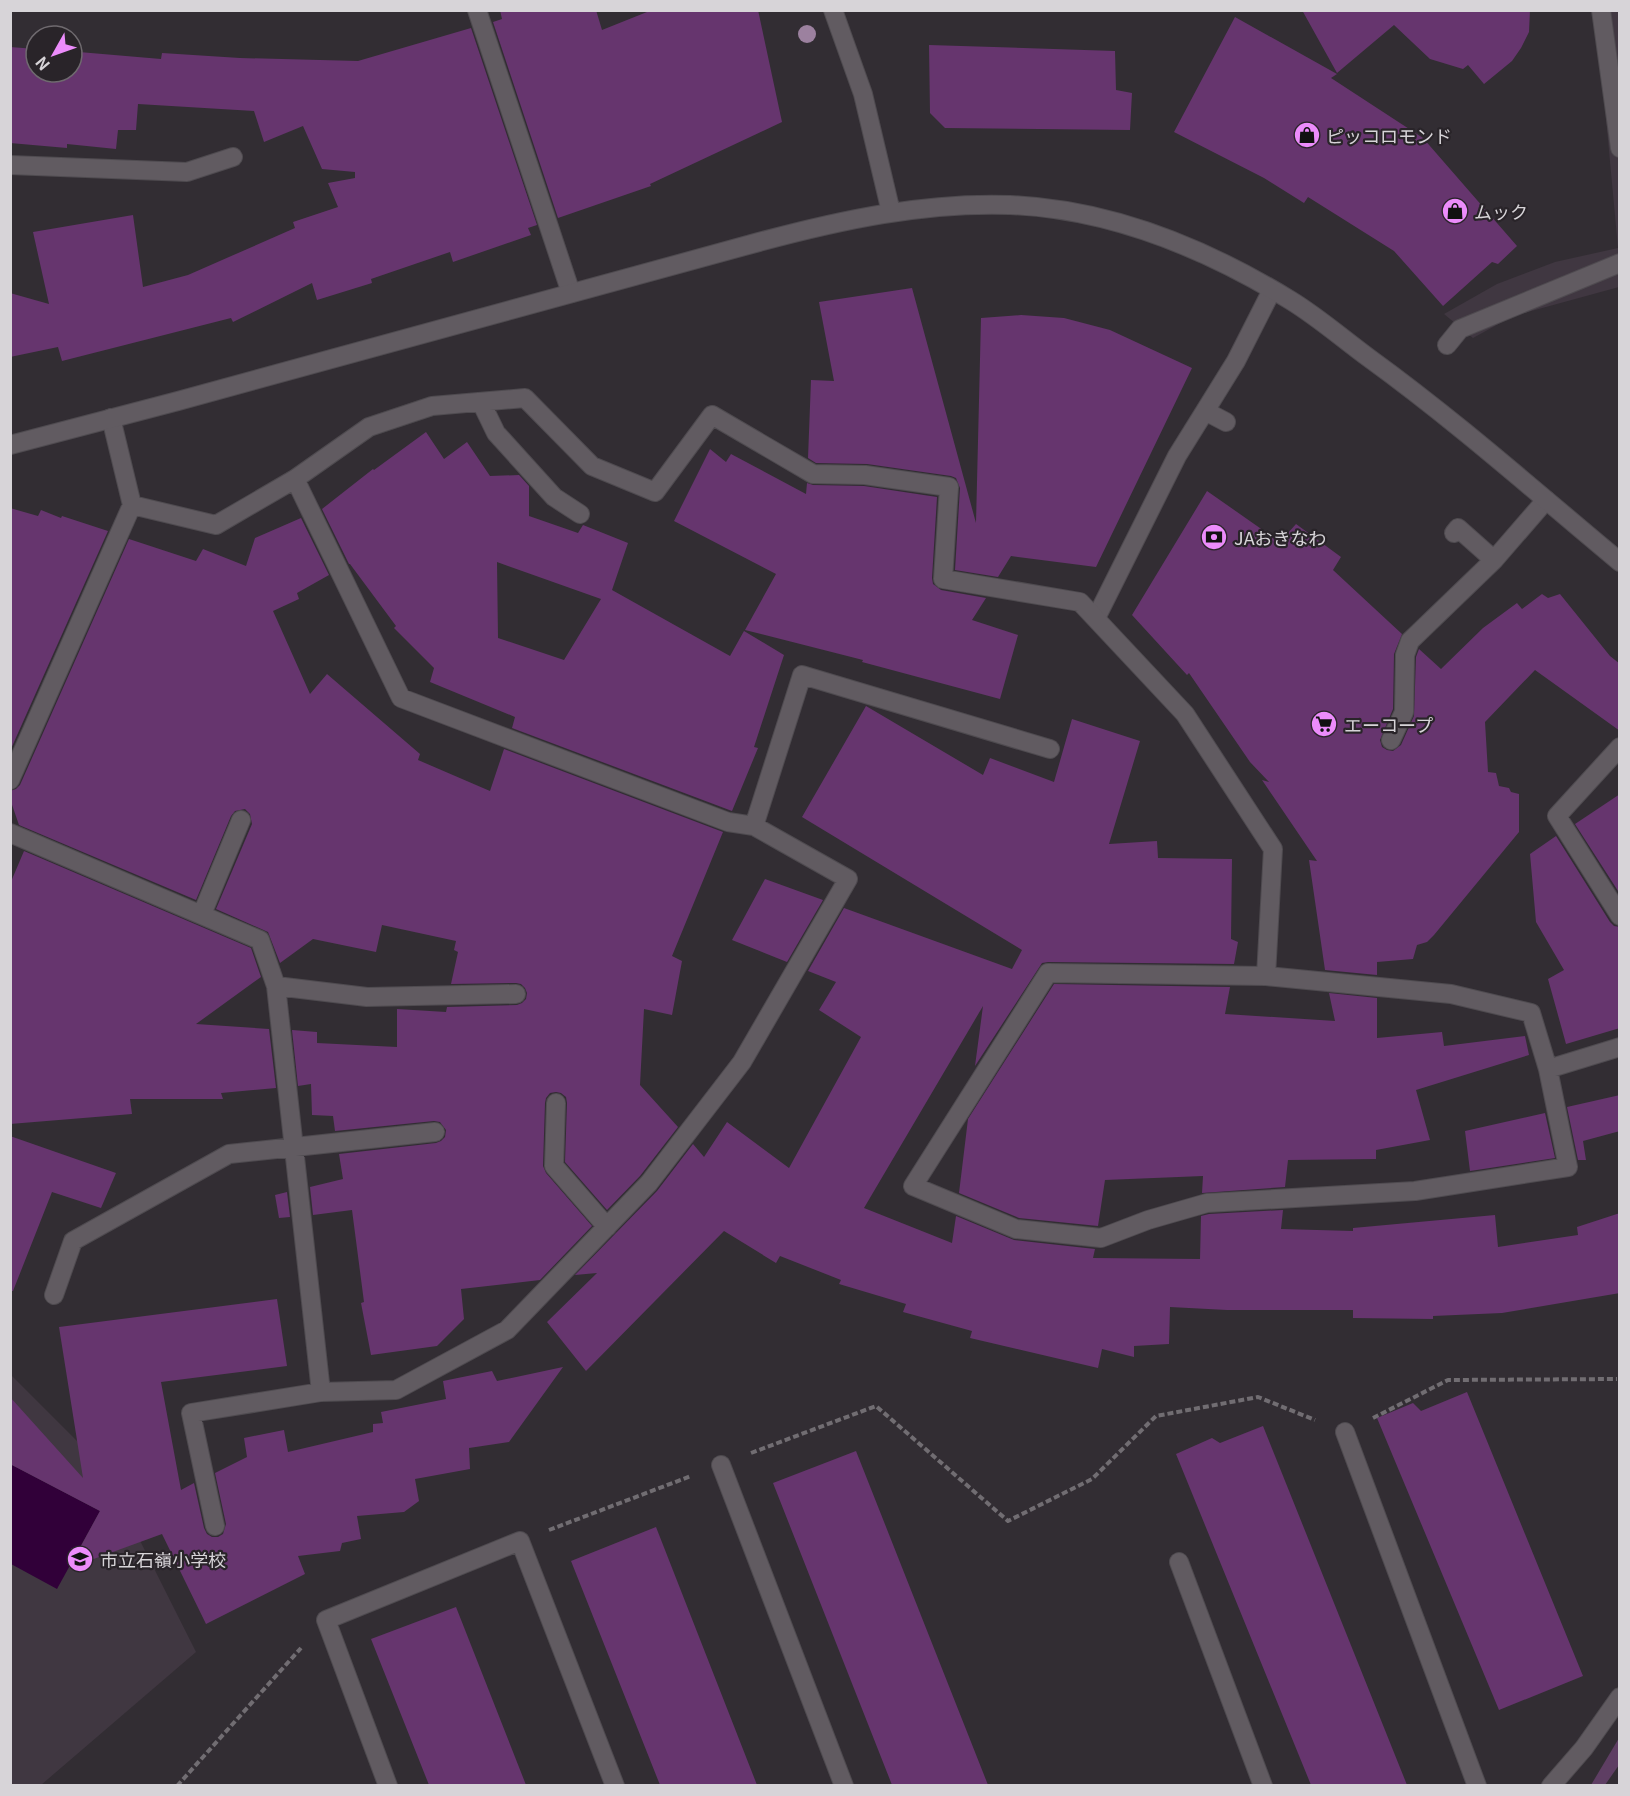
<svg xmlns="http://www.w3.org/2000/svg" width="1630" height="1796" viewBox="0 0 1630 1796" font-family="Georgia,'Noto Sans JP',serif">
  <rect width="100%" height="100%" fill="#322d33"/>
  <path fill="#403741" d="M1594 11H1619V287L1513 316 1473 338 1444 314 1497 284 1555 262 1618 248 1597 21Z
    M10 1374 103 1467 196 1652 41 1785H11Z"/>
  <path fill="#5e3e63" d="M1619 1738V1765L1605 1785H1591Z"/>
  <path fill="#310039" d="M10 1464 100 1511 57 1589 11 1564Z"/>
  <path fill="#66356e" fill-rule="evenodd" d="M500 10H596L602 30 652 10H758L782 122 650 184 651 186 558 218 493 22 502 19Z
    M1302 10H1530L1529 32 1521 48 1512 61 1484 84 1468 65 1463 69 1430 59 1394 25 1337 73Z
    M1235 17 1337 74 1331 78 1423 138 1517 246 1498 264 1492 262 1443 306 1394 251 1308 197 1304 203 1264 178 1174 132Z
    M471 28 537 225 528 228 531 235 453 262 450 252 371 279 372 283 317 300 312 283 233 322 231 318 62 361 58 347 10 357V293L49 304 33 232 133 215 143 287 188 275 295 228 293 222 338 207 328 183 355 178V172L322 169 303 126 264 142 254 111 138 104 136 130H118L116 149 67 144V148L10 143V47L36 49V72H72V53H78L79 52 161 59 162 53 240 58 358 61Z
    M929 45 1115 51 1116 90 1132 93 1130 130 945 128 930 113Z
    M912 288 976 523 981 318 1021 315 1064 318 1110 330 1192 368 1096 567 1011 556 998 577 955 570 960 488 956 478 951 476 867 464 816 463 808 458 811 380 834 381 819 302Z
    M426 432 444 459 467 442 490 476 519 475 529 486V516L578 533 583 525 628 543 612 590 730 656 744 631 784 655 754 747 758 748 732 811 512 728 515 717 430 682 434 668 394 628 396 626 350 564H349L322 509 373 469 374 470ZM497 562 601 599 564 660 498 638Z
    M710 449 726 462 731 454 806 494 807 483 813 485 864 486 937 497 932 578 933 584 941 590 986 598 972 620 1018 635 1000 699 862 662 863 660 745 630 776 574 674 521Z
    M1207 491 1280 542 1296 524 1341 557 1333 570 1402 634 1394 654 1393 709 1380 740 1382 747 1387 750 1393 751 1401 745 1414 716 1416 657 1419 649 1441 669 1483 628 1517 603 1522 609 1542 594 1548 598 1560 594 1610 656 1620 664V731L1535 670 1485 722 1488 772 1496 773 1499 786 1509 788 1511 792 1519 794V832L1434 935 1427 942 1417 945 1413 959 1377 962V975L1325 970 1309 860 1317 861 1262 780 1269 782 1250 762 1189 673 1187 675 1132 615Z
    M10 508 38 516 41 510 61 518 62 516 108 531 10 751Z
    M301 518 329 575 297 593 299 599 273 611 310 694 327 674 420 754 418 760 490 791 504 749 723 832 672 956 682 961 672 1015 644 1009 640 1085 678 1127 640 1176 607 1210 565 1162 567 1103 566 1097 561 1093 556 1092 550 1093 546 1098 545 1103 543 1166 546 1173 592 1226 540 1280 461 1289 464 1319 437 1346 371 1355 361 1303 364 1302 352 1210 313 1215 310 1187 343 1179 339 1154 436 1143 441 1141 445 1137 446 1130 440 1122 434 1121 335 1131 333 1116 312 1115 311 1084 298 1086 292 1030 317 1032V1043L397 1047V1009L446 1012 447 1007 517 1005 522 1003 526 999 527 993 525 988 521 984 516 983 451 984 458 952 454 950 456 941 382 925 376 952 313 939 280 963 268 932 216 909 252 824 250 814 245 809 235 811 231 816 196 900 19 825 10 799V791L16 789 20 785 129 539 196 561 203 549 246 566 255 538Z
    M866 706 983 775 990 758 1054 782 1072 719 1140 741 1109 844 1157 841 1158 858 1232 859 1231 939 1238 942 1234 964 1048 962 1042 963 975 1066 983 1006 864 1208 952 1243 956 1216 1014 1240 1095 1249 1093 1258 1200 1259 1201 1216 1209 1214 1283 1210 1281 1229 1353 1231V1228L1495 1215 1498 1247 1578 1235 1577 1227 1620 1213V1293L1502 1313 1433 1316V1319L1353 1318V1310H1227L1170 1307 1169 1344 1134 1346V1357L1102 1349 1098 1368 970 1338 972 1331 903 1312 906 1304 839 1284 841 1280 780 1256 776 1263 724 1231 586 1371 547 1322 597 1273 575 1275 657 1191 693 1144 704 1157 727 1122 789 1168 861 1037 819 1010 836 982 808 971 844 908 1012 969 1022 950 802 817Z
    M1620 794V894L1575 824Z
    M1556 836 1610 922 1614 926 1620 927V1028L1566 1044 1548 979 1564 970 1536 922 1530 854Z
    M24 851 251 948 261 977 196 1024 269 1029 276 1088 221 1093 223 1099H130L132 1114 10 1124V884Z
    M765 879 823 900 787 962 732 940Z
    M1054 984 1230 987 1225 1014 1335 1021 1329 993 1377 998V1038L1442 1032 1444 1046 1525 1036 1529 1055 1416 1090 1430 1140 1376 1150V1159L1288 1160 1285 1187 1202 1193 1203 1176 1105 1180 1098 1226 1019 1218 959 1193 968 1119Z
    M1620 1095V1131L1583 1141 1586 1160H1578L1567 1107Z
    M1545 1113 1555 1158 1470 1171 1465 1131Z
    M10 1136 116 1173 101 1208 52 1192 13 1291H10Z
    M287 1192 290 1217 279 1218 275 1195Z
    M277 1299 287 1366 161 1382 181 1490 194 1483 204 1528 207 1534 212 1537H218L223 1534 226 1524 215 1473 247 1457 244 1438 284 1430 288 1452 373 1432V1424L383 1423 381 1412 446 1399 443 1381 492 1371 497 1381 563 1367 509 1442 469 1448 470 1469 415 1479 419 1501 404 1512 357 1516 361 1539 342 1543 340 1551 298 1556 305 1574 206 1624 162 1534 69 1568 100 1511 10 1464V1397L83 1478 59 1327Z
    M1467 1392 1583 1676 1499 1710 1377 1418 1413 1403 1421 1411Z
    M1263 1426 1407 1785H1311L1176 1454 1212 1438 1220 1443Z
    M856 1451 988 1785H892L773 1483Z
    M656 1527 757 1785H660L571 1561Z
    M456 1607 526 1785H429L371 1639Z"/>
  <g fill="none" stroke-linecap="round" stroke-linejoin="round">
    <g stroke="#4f4b50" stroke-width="20">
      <path id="lane" d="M1601 10 1620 148
        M1447 345 1460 329 1620 263
        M1205 411 1236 361 1272 290
        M1454 533 1458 528 1494 560
        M1096 618 1177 456 1205 411 1226 422
        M1391 740 1404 712 1405 655 1410 641 1494 560 1546 500"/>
    </g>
    <g stroke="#4f4b50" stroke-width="20">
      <path id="street" d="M477 10 571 293
        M10 165 187 172 233 157
        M481 402 496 433 554 497 580 514
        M111 418 132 505 216 525 295 479 369 427 432 406 525 398 592 466 655 492 712 415 813 474 865 475 949 487 943 579 1080 602 1185 714 1273 849 1266 976 1048 973 913 1186 1016 1229 1101 1238 1148 1220 1207 1203 1415 1191 1568 1167 1548 1069 1620 1047
        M295 479 401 698 728 822 754 826 802 675 1050 749
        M1620 747 1557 816 1620 916
        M10 780 132 505
        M10 833 260 940 276 986
        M202 914 241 820
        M1266 976 1451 994 1531 1013 1548 1069
        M556 1103 554 1166 607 1227
        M54 1295 73 1241 229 1154 435 1132
        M321 1392 396 1390 507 1330 649 1183 742 1062 848 879 754 826
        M1345 1432 1477 1786
        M721 1465 844 1786
        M215 1526 191 1413 321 1392 276 986 367 997 516 994
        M1179 1562 1263 1786
        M388 1786 326 1620 520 1541 615 1786
        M1551 1786 1584 1748 1620 1697"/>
    </g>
    <g stroke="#4f4b50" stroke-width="20">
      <path id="secondary" d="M833 10 863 94 891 212
        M10 445 178 401 759 242C841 220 924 202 1010 205 1111 209 1205 248 1290 300 1318 317 1343 339 1369 358 1456 421 1537 493 1620 562"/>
    </g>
    <path stroke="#716d72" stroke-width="4" stroke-dasharray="6 3" stroke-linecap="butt" d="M1373 1418 1448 1380 1617 1379
      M751 1453 876 1406 1008 1521 1092 1479 1156 1416 1258 1397 1315 1420
      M549 1530 691 1476
      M177 1786 301 1648"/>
    <use href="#lane" stroke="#615b61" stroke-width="18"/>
    <use href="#street" stroke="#615b61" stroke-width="18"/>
    <use href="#secondary" stroke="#615b61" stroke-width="18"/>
  </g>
  <circle fill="#9c819f" cx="807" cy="34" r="9"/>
  <defs>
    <g id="shop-disc" transform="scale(1.35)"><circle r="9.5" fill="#ec8cfb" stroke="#292429"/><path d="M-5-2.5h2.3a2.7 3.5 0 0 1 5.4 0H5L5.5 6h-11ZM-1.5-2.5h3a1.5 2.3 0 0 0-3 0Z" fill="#111"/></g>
    <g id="bank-disc" transform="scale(1.35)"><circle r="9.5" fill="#ec8cfb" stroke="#292429"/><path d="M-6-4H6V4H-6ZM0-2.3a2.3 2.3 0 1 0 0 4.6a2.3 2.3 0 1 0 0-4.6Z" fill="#111"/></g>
    <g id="supermarket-disc" transform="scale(1.35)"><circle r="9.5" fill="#ec8cfb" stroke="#292429"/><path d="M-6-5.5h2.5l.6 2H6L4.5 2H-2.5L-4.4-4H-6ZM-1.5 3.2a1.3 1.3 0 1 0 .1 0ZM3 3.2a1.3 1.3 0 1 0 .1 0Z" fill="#111"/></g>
    <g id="school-disc" transform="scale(1.35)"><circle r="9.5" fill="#ec8cfb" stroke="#292429"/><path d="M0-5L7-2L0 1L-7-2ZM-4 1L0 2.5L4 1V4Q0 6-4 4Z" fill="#111"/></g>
  </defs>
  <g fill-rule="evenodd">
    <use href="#shop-disc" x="1307" y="135"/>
    <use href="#shop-disc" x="1455" y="211"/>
    <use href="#bank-disc" x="1214" y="537"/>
    <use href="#supermarket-disc" x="1324" y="724"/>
    <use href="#school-disc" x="80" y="1559"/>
  </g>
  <g text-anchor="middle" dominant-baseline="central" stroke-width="4.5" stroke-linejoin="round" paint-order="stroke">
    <g font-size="18" fill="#d7d4d8" stroke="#292429" text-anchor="start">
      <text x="1326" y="135">ピッコロモンド</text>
      <text x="1474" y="211">ムック</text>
      <text x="1234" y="537">JAおきなわ</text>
      <text x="1344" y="724">エーコープ</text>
      <text x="100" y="1559">市立石嶺小学校</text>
    </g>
  </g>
  <rect width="1630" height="1796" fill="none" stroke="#d7d4d8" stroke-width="24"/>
  <g transform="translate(54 54) rotate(230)"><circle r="28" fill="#292429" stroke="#6f6a6f" stroke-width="1.5"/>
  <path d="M0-4.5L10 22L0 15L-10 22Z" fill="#ec8cfb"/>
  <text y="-9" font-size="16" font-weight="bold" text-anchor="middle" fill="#d7d4d8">N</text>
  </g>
</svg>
